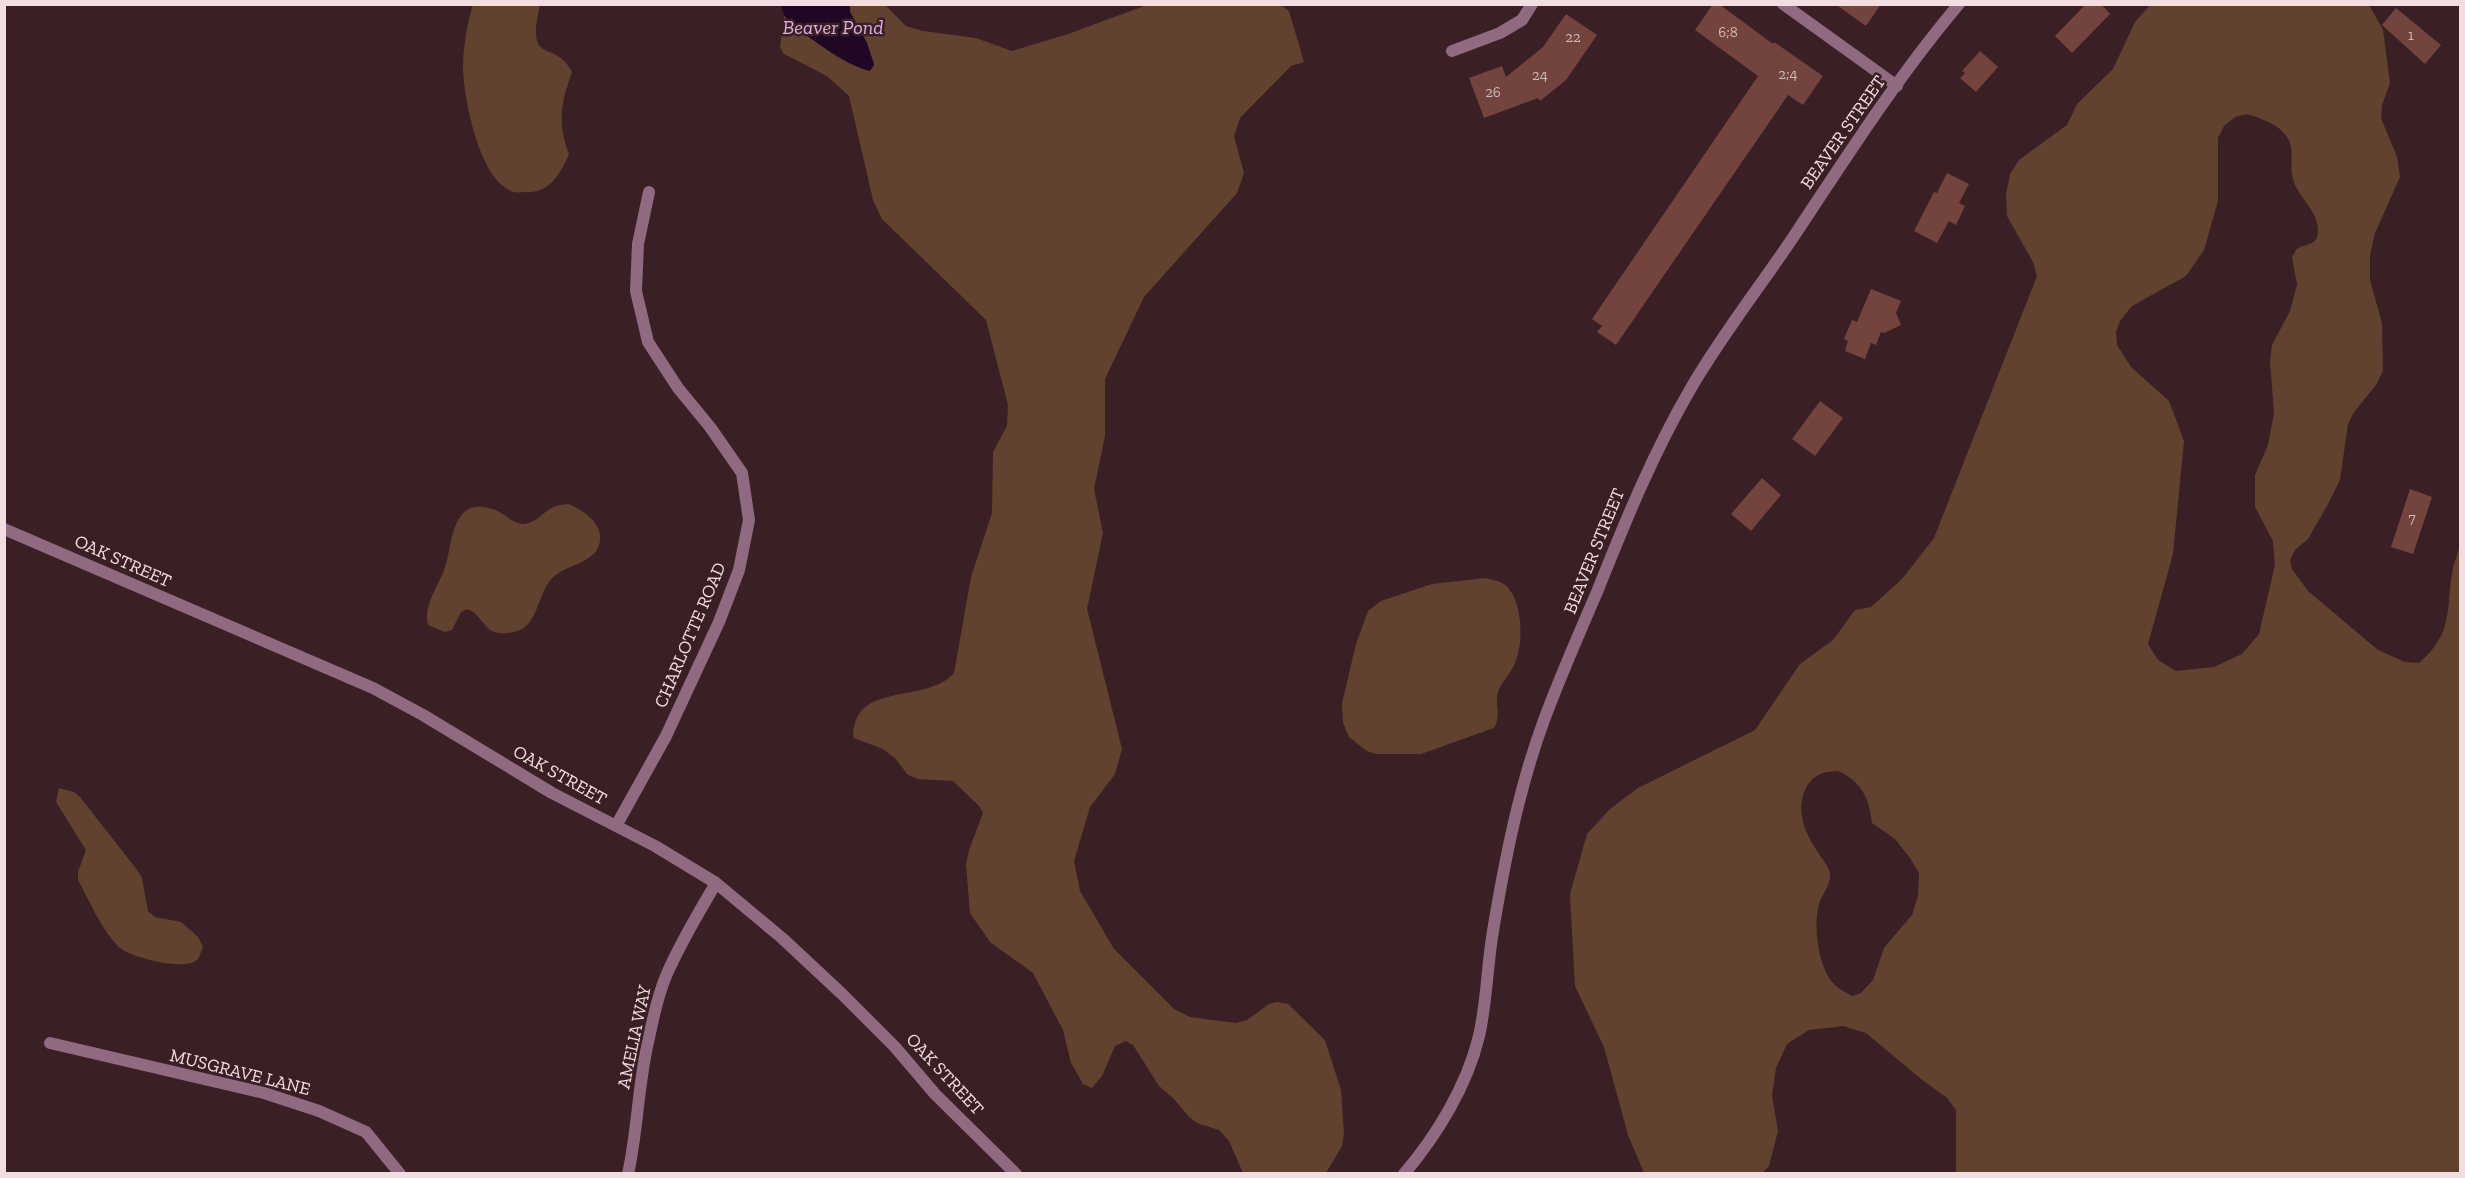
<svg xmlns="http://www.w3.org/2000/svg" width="2465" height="1178" viewBox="0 0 2465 1178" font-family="'Zilla Slab',serif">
  <rect width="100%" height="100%" fill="#3a1f25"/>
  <path fill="#61422f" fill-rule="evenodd" d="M2227 4 2369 5 2383 30 2390 83 2382 105 2381 118 2397 157 2400 177 2375 233 2370 255V280L2382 323 2383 371 2376 385 2354 412 2348 424 2340 480 2328 504 2308 539 2295 550 2290 560 2292 569 2308 591 2378 650 2405 662 2419 663C2455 632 2445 609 2453 568 2455 560 2458 552 2460 545V1173H1956V1110L1947 1098 1921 1079 1866 1033 1843 1026 1809 1030 1787 1044 1776 1068 1772 1096 1778 1131 1769 1166 1762 1173H1644L1628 1135 1604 1047 1575 986 1570 894 1587 834 1610 809 1638 788 1755 730 1800 664 1833 640 1855 610 1871 607 1902 579 1934 538 2037 276 2033 262 2007 216 2006 195 2010 174 2019 160 2067 125 2077 104 2113 69 2135 22 2150 5ZM2247 114C2261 119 2278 123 2287 137 2296 151 2288 167 2294 182 2300 200 2323 215 2317 237 2314 246 2303 244 2297 249 2295 251 2294 254 2292 257L2297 285 2290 311 2272 345 2270 361 2274 413 2268 445 2255 475V507L2273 541 2275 565 2259 634 2242 654 2214 667 2176 671 2158 660 2148 644 2173 554 2184 441 2169 401 2131 367 2117 345 2116 332 2120 321 2132 306 2186 276 2204 250 2218 201V138L2224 126 2235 117ZM1838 771C1862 782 1869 798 1872 823L1895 839 1910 858 1919 873 1918 896 1912 915 1884 948 1873 980 1861 993 1852 996C1845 992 1837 988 1833 983 1818 967 1813 924 1819 904 1822 894 1831 885 1830 874 1829 867 1823 860 1819 854 1805 833 1794 810 1807 786 1814 774 1826 771 1838 771Z
    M473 5H540C525 69 555 37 572 72 561 103 557 122 569 154 562 171 550 193 528 192 524 192 518 193 514 192 482 183 467 111 464 82 461 60 466 25 473 5Z
    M850 5H885L906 26 923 31 976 38 1012 51 1068 34 1147 5H1281L1289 11 1304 62 1291 66 1240 118 1234 136 1244 173 1237 193 1144 297 1105 379V436L1094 489 1103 533 1087 609 1122 749 1115 774 1090 807 1074 861 1080 891 1114 949 1174 1009 1190 1017 1236 1023 1247 1020 1269 1004 1277 1002 1288 1004 1325 1040 1341 1090 1344 1133 1342 1146 1326 1173H1243L1229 1141 1219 1130 1197 1123 1189 1117 1174 1099 1159 1086 1133 1045 1126 1041 1115 1046 1102 1076 1092 1088 1083 1084 1071 1063 1063 1030 1033 973 990 942 970 913 966 864 969 850 983 813 979 806 953 781 918 779 908 775 895 758 883 749 854 738C852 732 854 726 856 720 870 685 930 701 954 673L971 577 992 513 993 452 1007 426 1008 405 986 320 882 219 873 200 849 96 827 76 784 54 780 47 784 16C807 34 841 66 870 70L874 64 867 43 850 12Z
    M569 504C582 510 598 520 600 535 603 565 561 563 549 582 534 604 538 636 499 633 484 632 481 613 467 609L461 612 452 630 445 632 428 625C423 608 436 589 443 573 454 548 448 493 495 510 504 513 513 524 524 524 537 523 544 510 556 506 560 505 565 504 569 504Z
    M1486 578C1492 580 1499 581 1504 584 1523 598 1524 643 1515 663 1511 673 1502 681 1498 692 1494 706 1502 713 1494 728L1421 754H1376L1367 751 1349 737 1343 723 1342 703 1356 644 1368 611 1381 601 1432 584Z
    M59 788 74 792 80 797 138 871 142 878 148 911 155 917 181 922 198 937 203 947C201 951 200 957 197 960 185 971 132 958 120 948 103 933 89 900 78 880V872L86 850 56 802Z"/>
  <path fill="#1f0725" d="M781 5H850V12L867 43 874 65 870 71C850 67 800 33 786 18 783 14 782 9 781 5Z"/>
  <path fill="#72443d" d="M1713 4H1719L1773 44 1774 42 1823 76 1803 105 1788 95 1616 345 1597 332 1602 326 1592 319 1758 76 1695 30Z
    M1835 4H1881L1866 26Z
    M2086 4H2101L2110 14 2072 53 2055 36Z
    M2396 8 2441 45 2425 64 2382 25Z
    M1566 14 1597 35 1566 80 1540 101 1538 98 1484 118 1469 78 1502 66 1506 77 1543 47Z
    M1980 51 1998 67 1976 92 1960 78 1965 73 1962 71Z
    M1947 173 1969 184 1959 203 1965 206 1956 225 1949 221 1937 243 1914 231 1934 192 1937 193Z
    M1871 289 1901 301 1896 313 1901 325 1884 333 1881 332 1876 345 1871 343 1865 359 1845 351 1848 341 1844 339 1852 320 1857 322Z
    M1820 401 1843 418 1815 456 1792 439Z
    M1762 478 1781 495 1751 531 1731 514Z
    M2410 489 2432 497 2413 554 2391 547Z"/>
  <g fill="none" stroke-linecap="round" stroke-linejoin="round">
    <path stroke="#8f6a80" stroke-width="12" d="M1783 4 1897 86
      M1452 51 1500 33 1522 20 1532 4
      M4 529 373 688 423 715 552 793 655 846 716 883 782 938 842 994 895 1047 935 1094 1016 1174
      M616 826 666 736 719 622 739 570 749 520 742 473 710 427 678 388 648 342 636 291 638 244 649 192
      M50 1043 264 1093 319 1111 366 1132 400 1174
      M628 1174C638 1129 638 1082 649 1038 653 1018 658 995 666 976 680 943 698 914 716 883"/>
    <path stroke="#8f6a80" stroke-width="12" d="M1404 1174C1437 1135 1467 1086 1479 1036 1487 1001 1487 966 1493 931 1505 859 1519 788 1544 720 1560 677 1579 634 1597 592 1625 522 1653 453 1691 388 1723 333 1763 283 1798 230 1849 153 1899 75 1959 4"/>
  </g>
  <g text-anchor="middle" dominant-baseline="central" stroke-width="5" stroke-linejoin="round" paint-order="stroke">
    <g font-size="15" fill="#d2b8b8">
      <text x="1728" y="32">6;8</text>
      <text x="2411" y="35">1</text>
      <text x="1573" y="37">22</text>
      <text x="1788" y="74">2;4</text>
      <text x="1540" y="75">24</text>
      <text x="1493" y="92">26</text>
      <text x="2412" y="518">7</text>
    </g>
    <g font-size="18" fill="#f2dee1" stroke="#3a1f25">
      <text transform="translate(1843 132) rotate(-55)">BEAVER STREET</text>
      <text transform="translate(1594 551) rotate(-68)">BEAVER STREET</text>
      <text transform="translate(123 561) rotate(24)">OAK STREET</text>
      <text transform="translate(690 635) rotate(-67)">CHARLOTTE ROAD</text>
      <text transform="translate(560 775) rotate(29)">OAK STREET</text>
      <text transform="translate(634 1037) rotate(-78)">AMELIA WAY</text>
      <text transform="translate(240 1072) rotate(14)">MUSGRAVE LANE</text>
      <text transform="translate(945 1074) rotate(47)">OAK STREET</text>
    </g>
    <g font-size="20" font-style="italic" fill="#dcaee8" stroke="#3a1f25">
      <text x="833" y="27">Beaver Pond</text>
    </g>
  </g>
  <rect width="2465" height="1178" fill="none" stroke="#f2dee1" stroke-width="12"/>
</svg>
